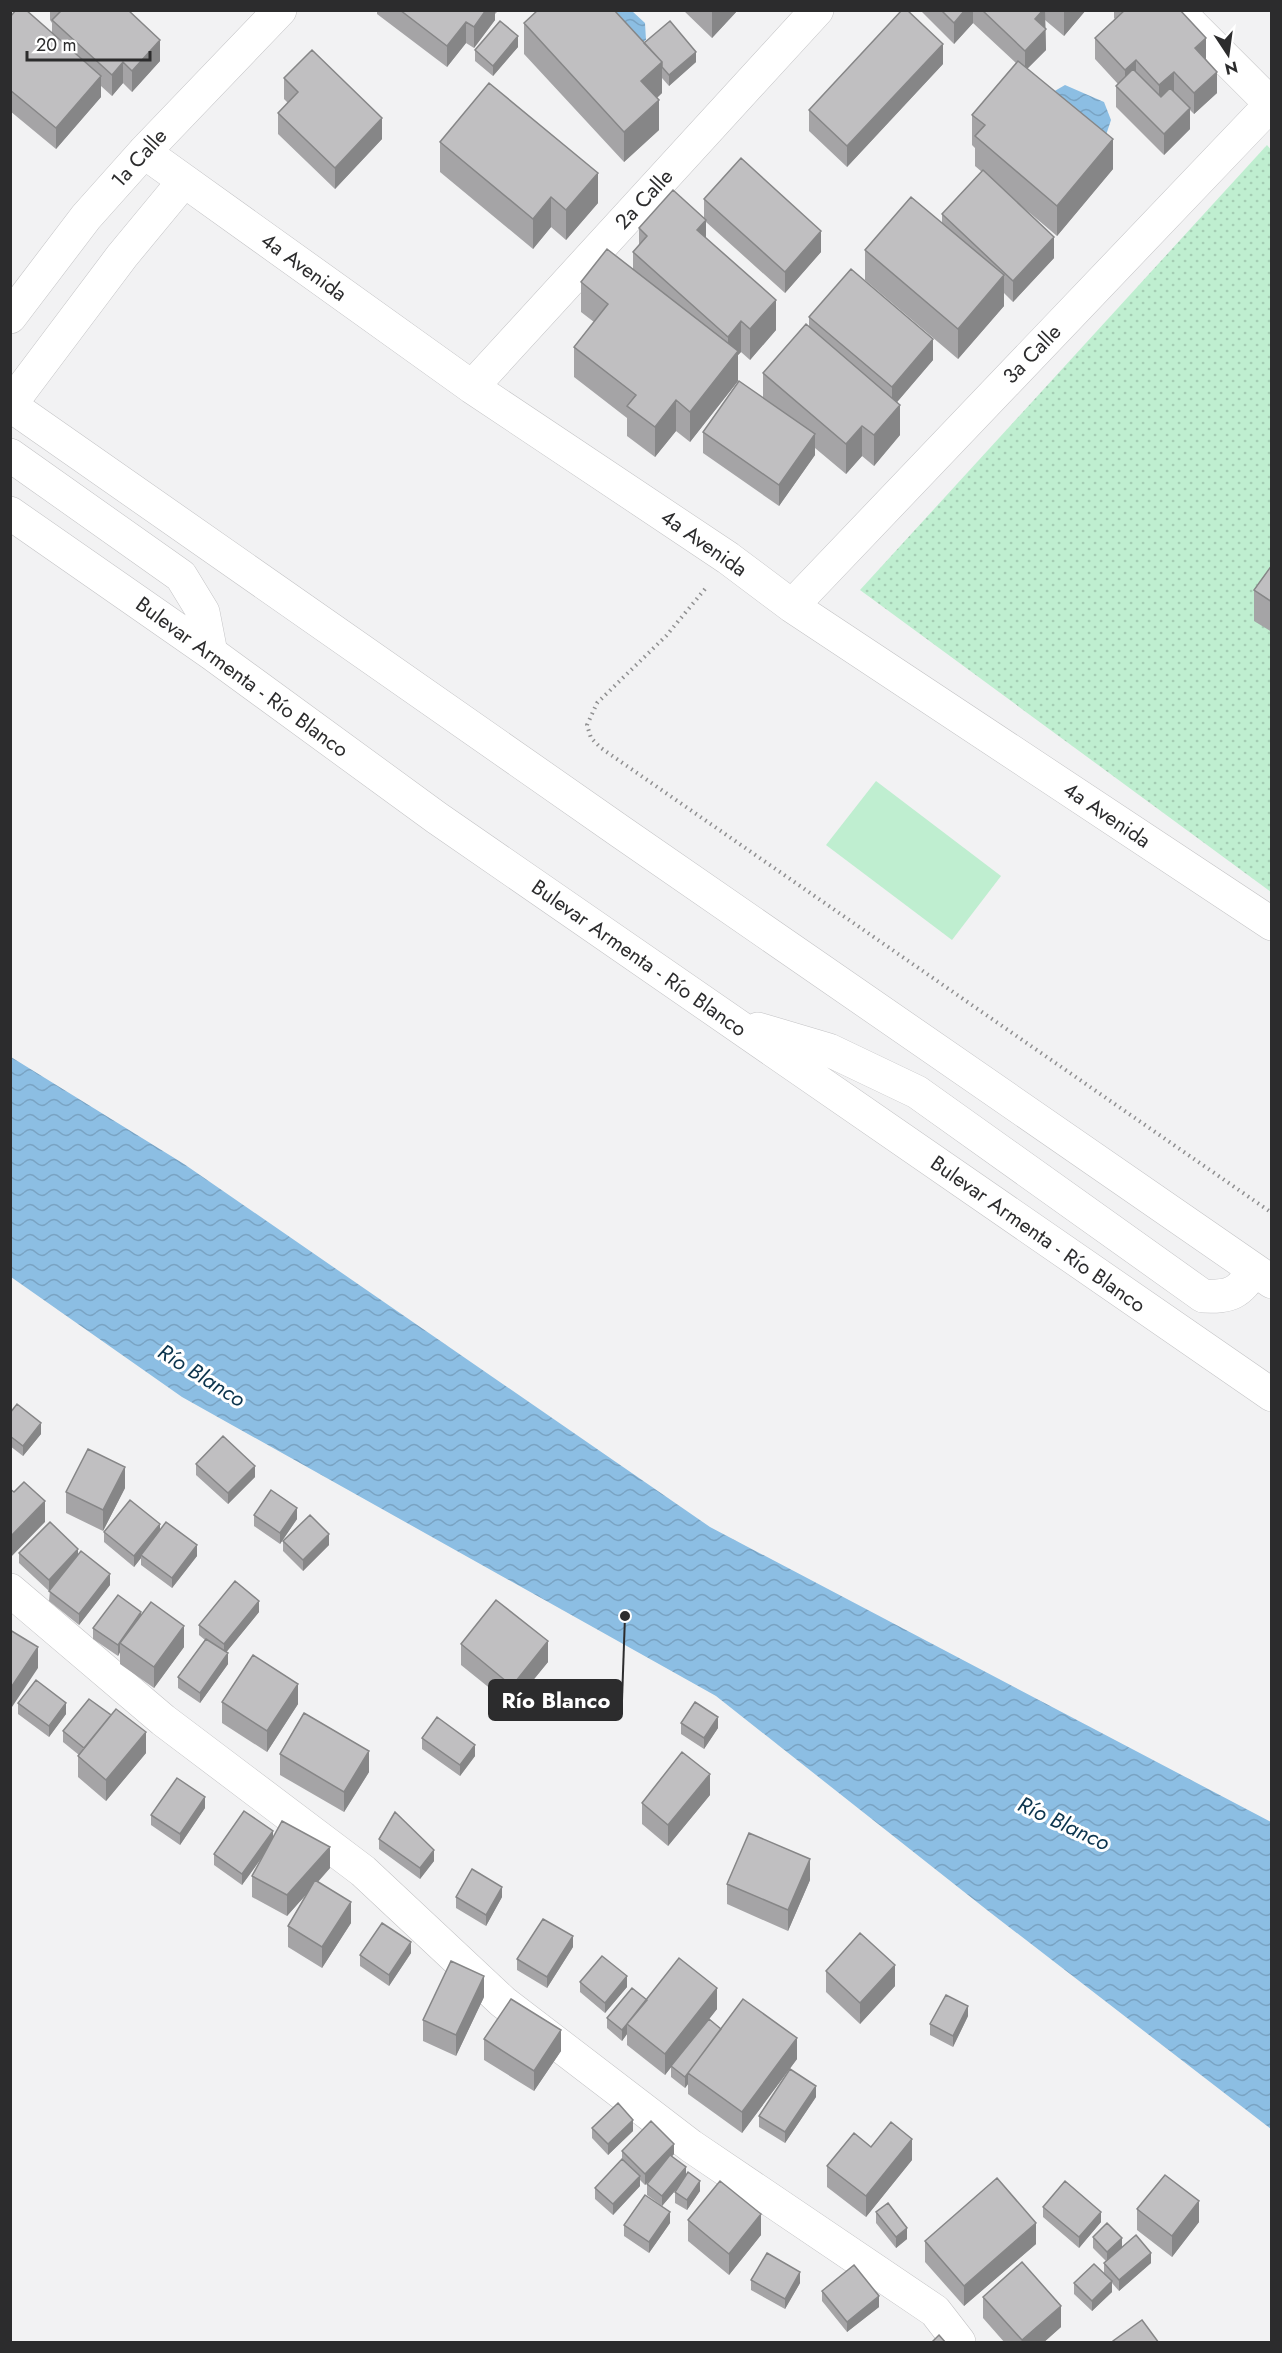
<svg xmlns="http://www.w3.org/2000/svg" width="1282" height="2353" viewBox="0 0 1282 2353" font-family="Jost,sans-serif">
  <defs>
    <pattern id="green-dots" width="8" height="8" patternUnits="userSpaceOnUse" patternTransform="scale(1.5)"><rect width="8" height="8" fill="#bfeed0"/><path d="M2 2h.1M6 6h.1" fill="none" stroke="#a4ccb3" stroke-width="1.8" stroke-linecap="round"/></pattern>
    <pattern id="water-waves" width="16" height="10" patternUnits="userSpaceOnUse" patternTransform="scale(1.5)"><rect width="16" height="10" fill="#8cbee3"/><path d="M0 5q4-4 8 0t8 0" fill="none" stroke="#79a3c3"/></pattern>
  </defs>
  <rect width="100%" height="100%" fill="#f2f2f3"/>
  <path fill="url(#green-dots)" d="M1267 145 1272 151 1271 892 860 590Z"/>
  <path fill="#bfeed0" d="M876 781 1001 876 952 940 826 845Z"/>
  <path fill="url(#water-waves)" d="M599 11H632L645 23 646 40 636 45Z
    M1065 85 1104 102 1111 120 1105 138 1053 92Z
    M11 1057 184 1164 710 1527 1271 1822V2129L987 1910 716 1696 182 1397 11 1277Z"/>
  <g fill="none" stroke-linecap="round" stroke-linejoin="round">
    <g stroke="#c3c3c5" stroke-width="34">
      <path id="street" d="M1177 10 1272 105
        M144 152 472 387 728 558 792 606 1272 924
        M10 317 86 217 144 152 280 10
        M472 387 817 10
        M10 405 122 256 184 181
        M792 606 1272 103
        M10 1590 163 1720 363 1871 503 2002 691 2146 935 2311 959 2342"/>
    </g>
    <g stroke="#c3c3c5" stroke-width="34">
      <path id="secondary" d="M10 405 621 832 1272 1282
        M10 455 181 576 203 612 211 653
        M10 513 211 653 437 818 1272 1395
        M758 1029 829 1050 917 1092 1203 1296C1231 1297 1238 1294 1254 1270"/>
    </g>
    <path stroke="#909091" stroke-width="4" stroke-dasharray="1.5 4.5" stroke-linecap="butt" d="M705 589 666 636 597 703 587 725 591 738 601 748 1272 1213"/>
    <use href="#street" stroke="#fff" stroke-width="33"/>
    <use href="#secondary" stroke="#fff" stroke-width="33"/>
  </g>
  <path fill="#a5a4a6" d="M50 10H128L160 61 132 92 123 83 112 96 101 86V97L56 149 10 111V17L52 33V23L50 20Z
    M377 10H499L495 14V20L474 48 466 43 447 67 377 14Z
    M683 10H738L712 38Z
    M920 10H1086L1064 36 1045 20 1046 50 1027 69 1113 169 1057 236 1011 197 1054 258 1013 302 1004 293V306L958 359 865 280V250L942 223V214L982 172 975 166V148L972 145V115L1016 63 973 23 954 44Z
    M1114 10H1180L1206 59 1217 93 1194 114 1190 110V129L1164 155 1116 107V86L1118 84 1095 59V38L1115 19 1114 18Z
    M524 23 644 43 696 62 669 86 662 78V93L657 98 659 130 624 162 524 54Z
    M518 47 493 76 475 61V50Z
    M943 64 847 167 809 131V110Z
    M284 78 382 139 335 189 278 134V113L288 103 284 99Z
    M440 142 598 203 566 240 551 227 533 249 440 172Z
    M704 199 821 252 785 293 706 222V238L776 330 750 360 741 352 738 355V381L690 442 676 431 655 457 627 436V418L574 377V347L594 322 581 312V282L633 269V252L639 246V228L704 218Z
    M809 317 933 360 897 402 900 435 874 466 862 456 846 474 815 448V455L779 506 703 453V432L763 398V373L809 327Z
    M1272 565V632L1254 621V590Z
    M10 1413 41 1434 23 1456 10 1446Z
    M196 1464 255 1477 228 1504 196 1475Z
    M125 1488 103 1531 66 1513V1492Z
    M254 1515 297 1519 280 1544 254 1526Z
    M160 1530 197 1556 172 1588 141 1565V1558L134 1567 104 1542V1532Z
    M283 1541 329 1545 303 1571 283 1551Z
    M19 1553 78 1554 110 1585 79 1625 49 1601 50 1590 49 1591 19 1563Z
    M259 1612 226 1652 228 1664 200 1703 178 1688V1677L205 1640 199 1635V1625Z
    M141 1614 184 1647 154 1688 120 1664V1652L118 1656 93 1639V1628Z
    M461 1644 548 1662 512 1706 461 1665Z
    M222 1702 298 1704 267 1752 222 1723Z
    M18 1703 66 1714 49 1737 18 1714Z
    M111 1715 146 1753 106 1801 78 1777V1756L79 1755 63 1742V1731Z
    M681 1723 718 1728 704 1749 681 1734Z
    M422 1738 475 1756 460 1776 422 1749Z
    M280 1754 369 1772 344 1812 280 1775Z
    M710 1795 668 1846 642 1824V1803Z
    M205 1808 180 1845 151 1825V1815Z
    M273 1838 330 1868 318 1882 351 1923 322 1968 288 1947V1926L307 1893 287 1916 252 1897V1876L263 1856 242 1885 214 1865V1854Z
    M379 1839 434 1861 420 1879 379 1849Z
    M810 1880 788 1931 727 1904V1884Z
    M456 1897H502L486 1926 456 1908Z
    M573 1947 547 1988 517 1970V1959Z
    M411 1953 389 1986 360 1966V1955Z
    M826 1971 895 1986 860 2024 826 1992Z
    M580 1982 627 1987 605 2013 580 1992Z
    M484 1997 456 2056 423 2041V2020Z
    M647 2000 717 2009 709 2019 721 2029 797 2059 742 2133 688 2094V2084L685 2088 671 2077V2067L665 2075 627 2045V2034L622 2041 607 2028V2018Z
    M968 2016 953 2047 930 2035V2024Z
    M484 2039 561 2051 534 2091 484 2060Z
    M816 2097 785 2143 759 2127V2116Z
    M592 2128 633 2131 608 2155 592 2138Z
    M871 2147 912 2160 866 2217 827 2187V2166Z
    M622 2151 674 2154 672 2156 686 2175 700 2191 687 2210 675 2203V2192L679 2186 662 2206 647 2195V2184L653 2176 645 2185 640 2180V2186L613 2215 595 2199V2188L622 2159Z
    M1043 2207 1101 2222 1079 2248 1043 2217Z
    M1137 2209 1199 2222 1172 2257 1137 2230Z
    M876 2212 907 2239 896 2248 876 2223Z
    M688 2220 761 2235 729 2275 688 2241Z
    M670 2223 649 2253 624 2236V2225Z
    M1093 2237 1122 2247 1151 2263 1119 2291 1112 2283V2292L1092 2311 1074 2294V2283L1104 2274V2263L1106 2261 1093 2248Z
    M925 2241 1036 2244 964 2306 925 2262Z
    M751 2280 800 2283 785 2309 751 2290Z
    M822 2291 879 2307 847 2332 822 2301Z
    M983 2297 1061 2327 1043 2343H1005L983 2318Z"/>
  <path fill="#868687" d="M486 10H495V20L474 48V27Z
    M712 10H738L712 38Z
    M965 10H973V23L954 44V23Z
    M1043 10H1045L1046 50 1025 71V51L1035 19Z
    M1064 10H1086L1064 36Z
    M466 22V43L447 67V46Z
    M518 36V47L493 76V66Z
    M1206 38V59L1195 69V48Z
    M160 40V61L132 92V71Z
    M943 44V64L847 167V146Z
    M696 52V62L669 86V75Z
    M1136 60V81L1125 91V70Z
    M123 62V83L112 96V75Z
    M662 62V93L641 112V81Z
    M1174 72V93L1159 106V85Z
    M1217 72V93L1194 114V93Z
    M101 76V97L56 149V128Z
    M659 100V130L624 162V132Z
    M1190 108V129L1164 155V134Z
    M382 118V139L335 189V168Z
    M1113 139V169L1057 236V206Z
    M598 173V203L566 240V210Z
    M551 197V227L533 249V219Z
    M706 220V250L697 230Z
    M821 231V252L785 293V272Z
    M1054 237V258L1013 302V281Z
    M1004 275V306L958 359V329Z
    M776 300V330L750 360V329Z
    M741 321V352L738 355V381L690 442V412L728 364V337Z
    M933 339V360L892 408V387Z
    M676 400V431L655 457V427Z
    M900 405V435L874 466V435Z
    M862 426V456L846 474V444Z
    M815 434V455L779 506V485Z
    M41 1423V1434L23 1456V1446Z
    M255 1466V1477L228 1504V1493Z
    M125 1467V1488L103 1531V1510Z
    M45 1501V1522L10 1558V1537Z
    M297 1508V1519L280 1544V1533Z
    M160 1524V1534L141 1555V1558L134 1567V1556Z
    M329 1534V1545L303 1571V1560Z
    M197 1545V1556L172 1588V1578Z
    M78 1549V1559L49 1591V1580Z
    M110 1574V1585L79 1625V1614Z
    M259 1601V1612L224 1655V1644Z
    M141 1612V1623L120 1643V1652L118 1656V1645Z
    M184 1626V1647L154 1688V1667Z
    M548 1641V1662L512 1706V1686Z
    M38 1647V1668L10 1710V1689Z
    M228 1653V1664L200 1703V1693Z
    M298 1684V1704L267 1752V1731Z
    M66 1703V1714L49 1737V1726Z
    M718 1717V1728L704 1749V1738Z
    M146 1732V1753L106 1801V1780Z
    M475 1745V1756L460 1776V1765Z
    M369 1751V1772L344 1812V1792Z
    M710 1774V1795L668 1846V1825Z
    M205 1797V1808L180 1845V1834Z
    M273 1831V1842L242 1885V1874Z
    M330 1847V1868L287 1916V1895Z
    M434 1850V1861L420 1879V1868Z
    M810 1859V1880L788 1931V1910Z
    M502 1887V1897L486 1926V1915Z
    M351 1902V1923L322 1968V1947Z
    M573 1936V1947L547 1988V1977Z
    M411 1942V1953L389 1986V1975Z
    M895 1965V1986L860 2024V2003Z
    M484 1976V1997L456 2056V2035Z
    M627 1976V1987L605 2013V2003Z
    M717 1988V2009L665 2075V2054Z
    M647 2001 627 2024V2034L622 2041V2030Z
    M968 2006V2016L953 2047V2036Z
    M561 2030V2051L534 2091V2071Z
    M797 2038V2059L742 2133V2112Z
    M688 2074V2084L685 2088V2077Z
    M816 2086V2097L785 2143V2132Z
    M633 2120V2131L608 2155V2144Z
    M912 2139V2160L866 2217V2196Z
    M674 2144V2154L645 2185V2174Z
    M686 2167V2178L662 2206V2196Z
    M640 2176V2186L613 2215V2204Z
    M700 2181V2191L687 2210V2200Z
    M1199 2201V2222L1172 2257V2236Z
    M670 2212V2223L649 2253V2242Z
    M1101 2212V2222L1079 2248V2237Z
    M761 2214V2235L729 2275V2254Z
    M1036 2223V2244L964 2306V2286Z
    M907 2228V2239L896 2248V2237Z
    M1122 2238V2248L1107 2263V2252Z
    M1151 2253V2263L1119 2291V2280Z
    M800 2272V2283L785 2309V2299Z
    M1112 2281V2292L1092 2311V2301Z
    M879 2296V2307L847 2332V2322Z
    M1061 2306V2327L1043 2343H1022V2340Z"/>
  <path fill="#c0bfc1" stroke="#868687" stroke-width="1.5" d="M16 10H26L101 76 56 128 10 90V17Z
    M62 10H128L160 40 132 71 123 62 112 75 52 20Z
    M400 10H486L474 27 466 22 447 46Z
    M538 10H614L662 62 641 81 659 100 624 132 524 23Z
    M902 10H907L943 44 847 146 809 110Z
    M941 10H965L954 23Z
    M982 10H1043L1035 19 1046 29 1025 51Z
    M1125 10H1180L1206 38 1195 48 1217 72 1194 93 1174 72 1159 85 1136 60 1125 70 1095 38Z
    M500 21 518 36 493 66 475 50Z
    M670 21 696 52 669 75 662 67V62L644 43Z
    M312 50 382 118 335 168 278 113 298 92 284 78Z
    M1018 61 1113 139 1057 206 975 136 985 125 972 115Z
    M1133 69 1161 97 1170 88 1190 108 1164 134 1116 86Z
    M489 83 598 173 566 210 551 197 533 219 440 142Z
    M741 158 821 231 785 272 704 199Z
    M983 170 1054 237 1013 281 942 214Z
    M673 190 706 220 697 230 776 300 750 329 741 321 728 337 633 252 647 236 639 228Z
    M911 197 1004 275 958 329 865 250Z
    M607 249 738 351 690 412 676 400 655 427 627 406 636 395 574 347 608 304 581 282Z
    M851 269 933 339 892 387 809 317Z
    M806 324 900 405 874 435 862 426 846 444 763 373Z
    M739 381 815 434 779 485 703 432Z
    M1272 565V602L1254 590Z
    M17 1404 41 1423 23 1446 10 1436V1413Z
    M223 1436 255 1466 228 1493 196 1464Z
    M88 1449 125 1467 103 1510 66 1492Z
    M24 1482 45 1501 10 1537V1489L14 1492Z
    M271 1490 297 1508 280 1533 254 1515Z
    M130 1500 160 1524 134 1556 104 1532Z
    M310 1515 329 1534 303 1560 283 1541Z
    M50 1522 78 1549 49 1580 19 1553Z
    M166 1522 197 1545 172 1578 141 1555Z
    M81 1551 110 1574 79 1614 49 1591Z
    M235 1581 259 1601 224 1644 199 1625Z
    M118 1595 141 1612 118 1645 93 1628Z
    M496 1600 548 1641 512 1686 461 1644Z
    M151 1602 184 1626 154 1667 120 1643Z
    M10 1630 38 1647 10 1689Z
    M206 1639 228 1653 200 1693 178 1677Z
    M253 1655 298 1684 267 1731 222 1702Z
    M36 1680 66 1703 49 1726 18 1703Z
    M89 1699 111 1715 84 1748 63 1731Z
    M695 1702 718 1717 704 1738 681 1723Z
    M116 1709 146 1732 106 1780 78 1756Z
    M304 1713 369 1751 344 1792 280 1754Z
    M437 1717 475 1745 460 1765 422 1738Z
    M682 1752 710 1774 668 1825 642 1803Z
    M177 1778 205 1797 180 1834 151 1815Z
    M244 1811 273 1831 242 1874 214 1854Z
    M395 1812 434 1850 420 1868 379 1839Z
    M282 1821 330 1847 287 1895 252 1876Z
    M749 1833 810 1859 788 1910 727 1884Z
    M472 1869 502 1887 486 1915 456 1897Z
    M315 1880 351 1902 322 1947 288 1926Z
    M543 1919 573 1936 547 1977 517 1959Z
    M382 1923 411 1942 389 1975 360 1955Z
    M860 1933 895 1965 860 2003 826 1971Z
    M602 1956 627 1976 605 2003 580 1982Z
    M679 1958 717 1988 665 2054 627 2024Z
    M451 1961 484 1976 456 2035 423 2020Z
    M632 1988 647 2000 622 2030 607 2018Z
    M946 1995 968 2006 953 2036 930 2024Z
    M511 1999 561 2030 534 2071 484 2039Z
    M743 1999 797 2038 742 2112 688 2073Z
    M709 2019 721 2029 685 2077 671 2066Z
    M790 2069 816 2086 785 2132 759 2116Z
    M618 2103 633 2120 608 2144 592 2128Z
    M651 2121 674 2144 645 2174 622 2151Z
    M891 2122 912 2139 866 2196 827 2166 854 2133 871 2147Z
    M670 2155 686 2167 662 2196 647 2184Z
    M622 2159 640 2176 613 2204 595 2188Z
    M688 2172 700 2181 687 2200 675 2192Z
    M1165 2175 1199 2201 1172 2236 1137 2209Z
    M997 2178 1036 2223 964 2286 925 2241Z
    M720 2181 761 2214 729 2254 688 2220Z
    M1065 2181 1101 2212 1079 2237 1043 2207Z
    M645 2195 670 2212 649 2242 624 2225Z
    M888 2203 907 2228 896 2237 876 2212Z
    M1107 2223 1122 2238 1107 2252 1093 2237Z
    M1136 2235 1151 2253 1119 2280 1104 2263Z
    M767 2253 800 2272 785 2299 751 2280Z
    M1022 2262 1061 2306 1022 2340 983 2297Z
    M1094 2264 1112 2281 1092 2301 1074 2283Z
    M854 2265 879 2296 847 2322 822 2291Z
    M1142 2320 1159 2343H1114L1113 2341Z
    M939 2335 946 2343H931Z"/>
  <g text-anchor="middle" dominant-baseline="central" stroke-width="6" stroke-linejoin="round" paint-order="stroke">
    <g font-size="21" fill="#2c2c2d" stroke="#fff">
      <text transform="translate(139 158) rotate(-48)">1a Calle</text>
      <text transform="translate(644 199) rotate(-47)">2a Calle</text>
      <text transform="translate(304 267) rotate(36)">4a Avenida</text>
      <text transform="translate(1032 354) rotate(-46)">3a Calle</text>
      <text transform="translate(704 543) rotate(35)">4a Avenida</text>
      <text transform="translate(242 677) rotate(36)">Bulevar Armenta - Río Blanco</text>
      <text transform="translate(1107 815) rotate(34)">4a Avenida</text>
      <text transform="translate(639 958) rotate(35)">Bulevar Armenta - Río Blanco</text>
      <text transform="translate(1038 1234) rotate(35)">Bulevar Armenta - Río Blanco</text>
    </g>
    <g font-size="22" font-style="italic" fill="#0b344d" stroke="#fff">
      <text transform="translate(202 1375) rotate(32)">Río Blanco</text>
      <text transform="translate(1064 1823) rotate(25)">Río Blanco</text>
    </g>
  </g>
  <path fill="none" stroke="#2c2c2d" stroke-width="2" d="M625 1616L622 1700"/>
  <circle fill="#2c2c2d" stroke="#fff" stroke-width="2" cx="625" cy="1616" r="6"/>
  <rect fill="#2c2c2d" stroke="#2c2c2d" stroke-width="2" x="489" y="1680" width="133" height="40" rx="6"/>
  <g font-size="22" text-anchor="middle" font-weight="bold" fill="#fff">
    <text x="556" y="1708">Río Blanco</text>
  </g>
  <rect width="1282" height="2353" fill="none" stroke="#2c2c2d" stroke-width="24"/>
  <g transform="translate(1228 54) rotate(167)" stroke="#ffffff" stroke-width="4.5" paint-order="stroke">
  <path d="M0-4.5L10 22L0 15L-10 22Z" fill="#2c2c2d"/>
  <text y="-9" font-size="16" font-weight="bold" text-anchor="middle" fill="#2c2c2d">N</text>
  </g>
  <path d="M27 51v9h123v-9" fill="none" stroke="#2c2c2d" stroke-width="3"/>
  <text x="36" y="51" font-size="18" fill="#2c2c2d" stroke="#ffffff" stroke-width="4.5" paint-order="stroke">20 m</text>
</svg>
